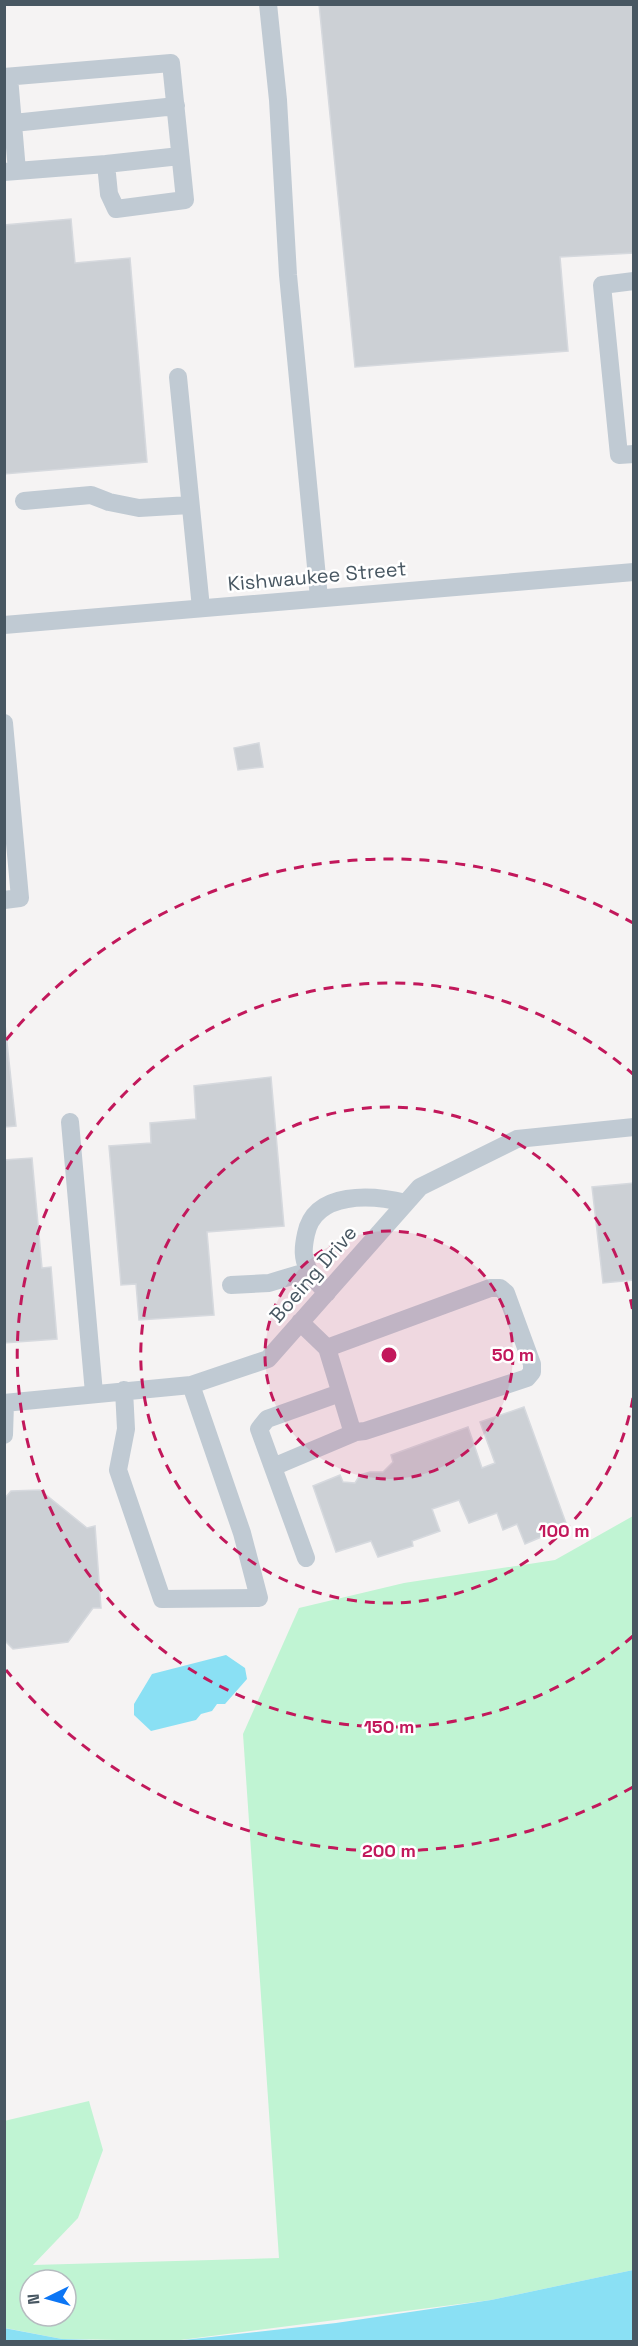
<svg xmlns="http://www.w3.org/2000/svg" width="638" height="2346" viewBox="0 0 638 2346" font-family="'Space Grotesk',sans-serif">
  <rect width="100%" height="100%" fill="#f5f3f3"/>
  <path fill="#c0f4d3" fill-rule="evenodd" d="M633 1516V2270L491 2300 173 2341 62 2339 5 2328 4 2121 89 2101 103 2150 78 2218 33 2265 279 2258 243 1734 299 1608 404 1583 555 1560ZM30 2280H66V2316H30Z"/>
  <path fill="#8ae0f4" d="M226 1655 245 1668 247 1679 225 1704H217L212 1711 201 1714 196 1720 151 1731 134 1715V1704L152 1674Z
    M633 2270V2341H175L336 2323 491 2300Z
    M4 2328 62 2339 124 2341H5Z"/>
  <path fill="#ccd0d5" stroke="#d6d9de" stroke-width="1.5" d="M319 4H634V253L560 257 568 351 355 367Z
    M71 219 75 263 130 258 147 462 4 474V225Z
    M259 743 263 767 238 770 234 748Z
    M4 1015 16 1126 4 1127Z
    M271 1077 284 1226 207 1232 214 1315 139 1320 136 1284 121 1285 109 1146 151 1143 150 1123 196 1119 194 1086Z
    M32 1158 42 1268 51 1267 57 1339 4 1343V1160Z
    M634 1183V1280L603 1283 592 1187Z
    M524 1407 567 1526 525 1544 517 1524 503 1530 497 1513 469 1523 459 1500 432 1509 440 1531 412 1541 413 1546 378 1557 371 1541 336 1552 313 1486 340 1475 343 1482 355 1483 360 1475 370 1472H383L393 1462 391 1455 468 1427 482 1468 495 1463 480 1422Z
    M40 1490 87 1528 95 1526 101 1608H93L68 1642 13 1649 4 1640V1499L11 1491Z"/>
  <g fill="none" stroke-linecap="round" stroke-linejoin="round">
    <path stroke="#c0cad3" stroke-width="18" d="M268 4 278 100 288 275 319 598
      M4 77 171 63 185 200 116 209 109 194 106 164 4 172
      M9 77 17 171
      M4 124 176 106
      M106 164 180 156
      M634 281 602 285 619 455 634 454
      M178 377 201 608
      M24 501 91 495 109 502 139 508 190 505
      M4 625 634 572
      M4 723 20 898 4 900
      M70 1122 94 1393
      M231 1285 269 1283 309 1271
      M327 1293C321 1286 313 1279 309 1271 302 1258 303 1248 306 1234 315 1190 373 1195 406 1203
      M300 1322 327 1348 351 1427 356 1432 365 1431 527 1378 532 1372V1364L506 1293 500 1288H490L327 1348
      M124 1390 126 1429 118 1470 162 1599 259 1598 242 1533 191 1385
      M4 1403 191 1385 268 1359 420 1187 517 1139 634 1127
      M4 1435 5 1403
      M273 1467 356 1432
      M306 1558 259 1429 267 1419 340 1393"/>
  </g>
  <circle cx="389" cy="1355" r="124" fill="#c2185b" fill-opacity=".12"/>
  <g fill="none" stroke="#c2185b" stroke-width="3" stroke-dasharray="10 8">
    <circle cx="389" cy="1355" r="124"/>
    <path d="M633 1398A248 248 0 1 1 633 1312"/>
    <path d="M633 1636A372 372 0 1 1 633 1074"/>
    <path d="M633 1787A496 496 0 0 1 6 1670M6 1040A496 496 0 0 1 633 923"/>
  </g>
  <g text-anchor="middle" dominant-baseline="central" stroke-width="5" stroke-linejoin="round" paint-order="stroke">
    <g font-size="20" fill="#485762" stroke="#fff">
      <text transform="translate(317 576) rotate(-5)">Kishwaukee Street</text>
      <text transform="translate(313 1274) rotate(-49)">Boeing Drive</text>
    </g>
  </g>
  <circle cx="389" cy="1355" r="9" fill="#c2185b" stroke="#fff" stroke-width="3"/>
  <g font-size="18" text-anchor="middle" font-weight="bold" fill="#c2185b" stroke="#fff" stroke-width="5" stroke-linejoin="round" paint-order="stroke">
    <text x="513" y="1361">50 m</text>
    <text x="564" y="1537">100 m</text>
    <text x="389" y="1733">150 m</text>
    <text x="389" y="1857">200 m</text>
  </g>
  <rect width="638" height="2346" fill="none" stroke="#485762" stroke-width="12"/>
  <g transform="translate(48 2298) rotate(265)"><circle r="28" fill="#ffffff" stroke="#b6bcc0" stroke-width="1.5"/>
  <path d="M0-4.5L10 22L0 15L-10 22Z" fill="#0c76f5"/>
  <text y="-9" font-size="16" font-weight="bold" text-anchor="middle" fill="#485762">N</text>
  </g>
</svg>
